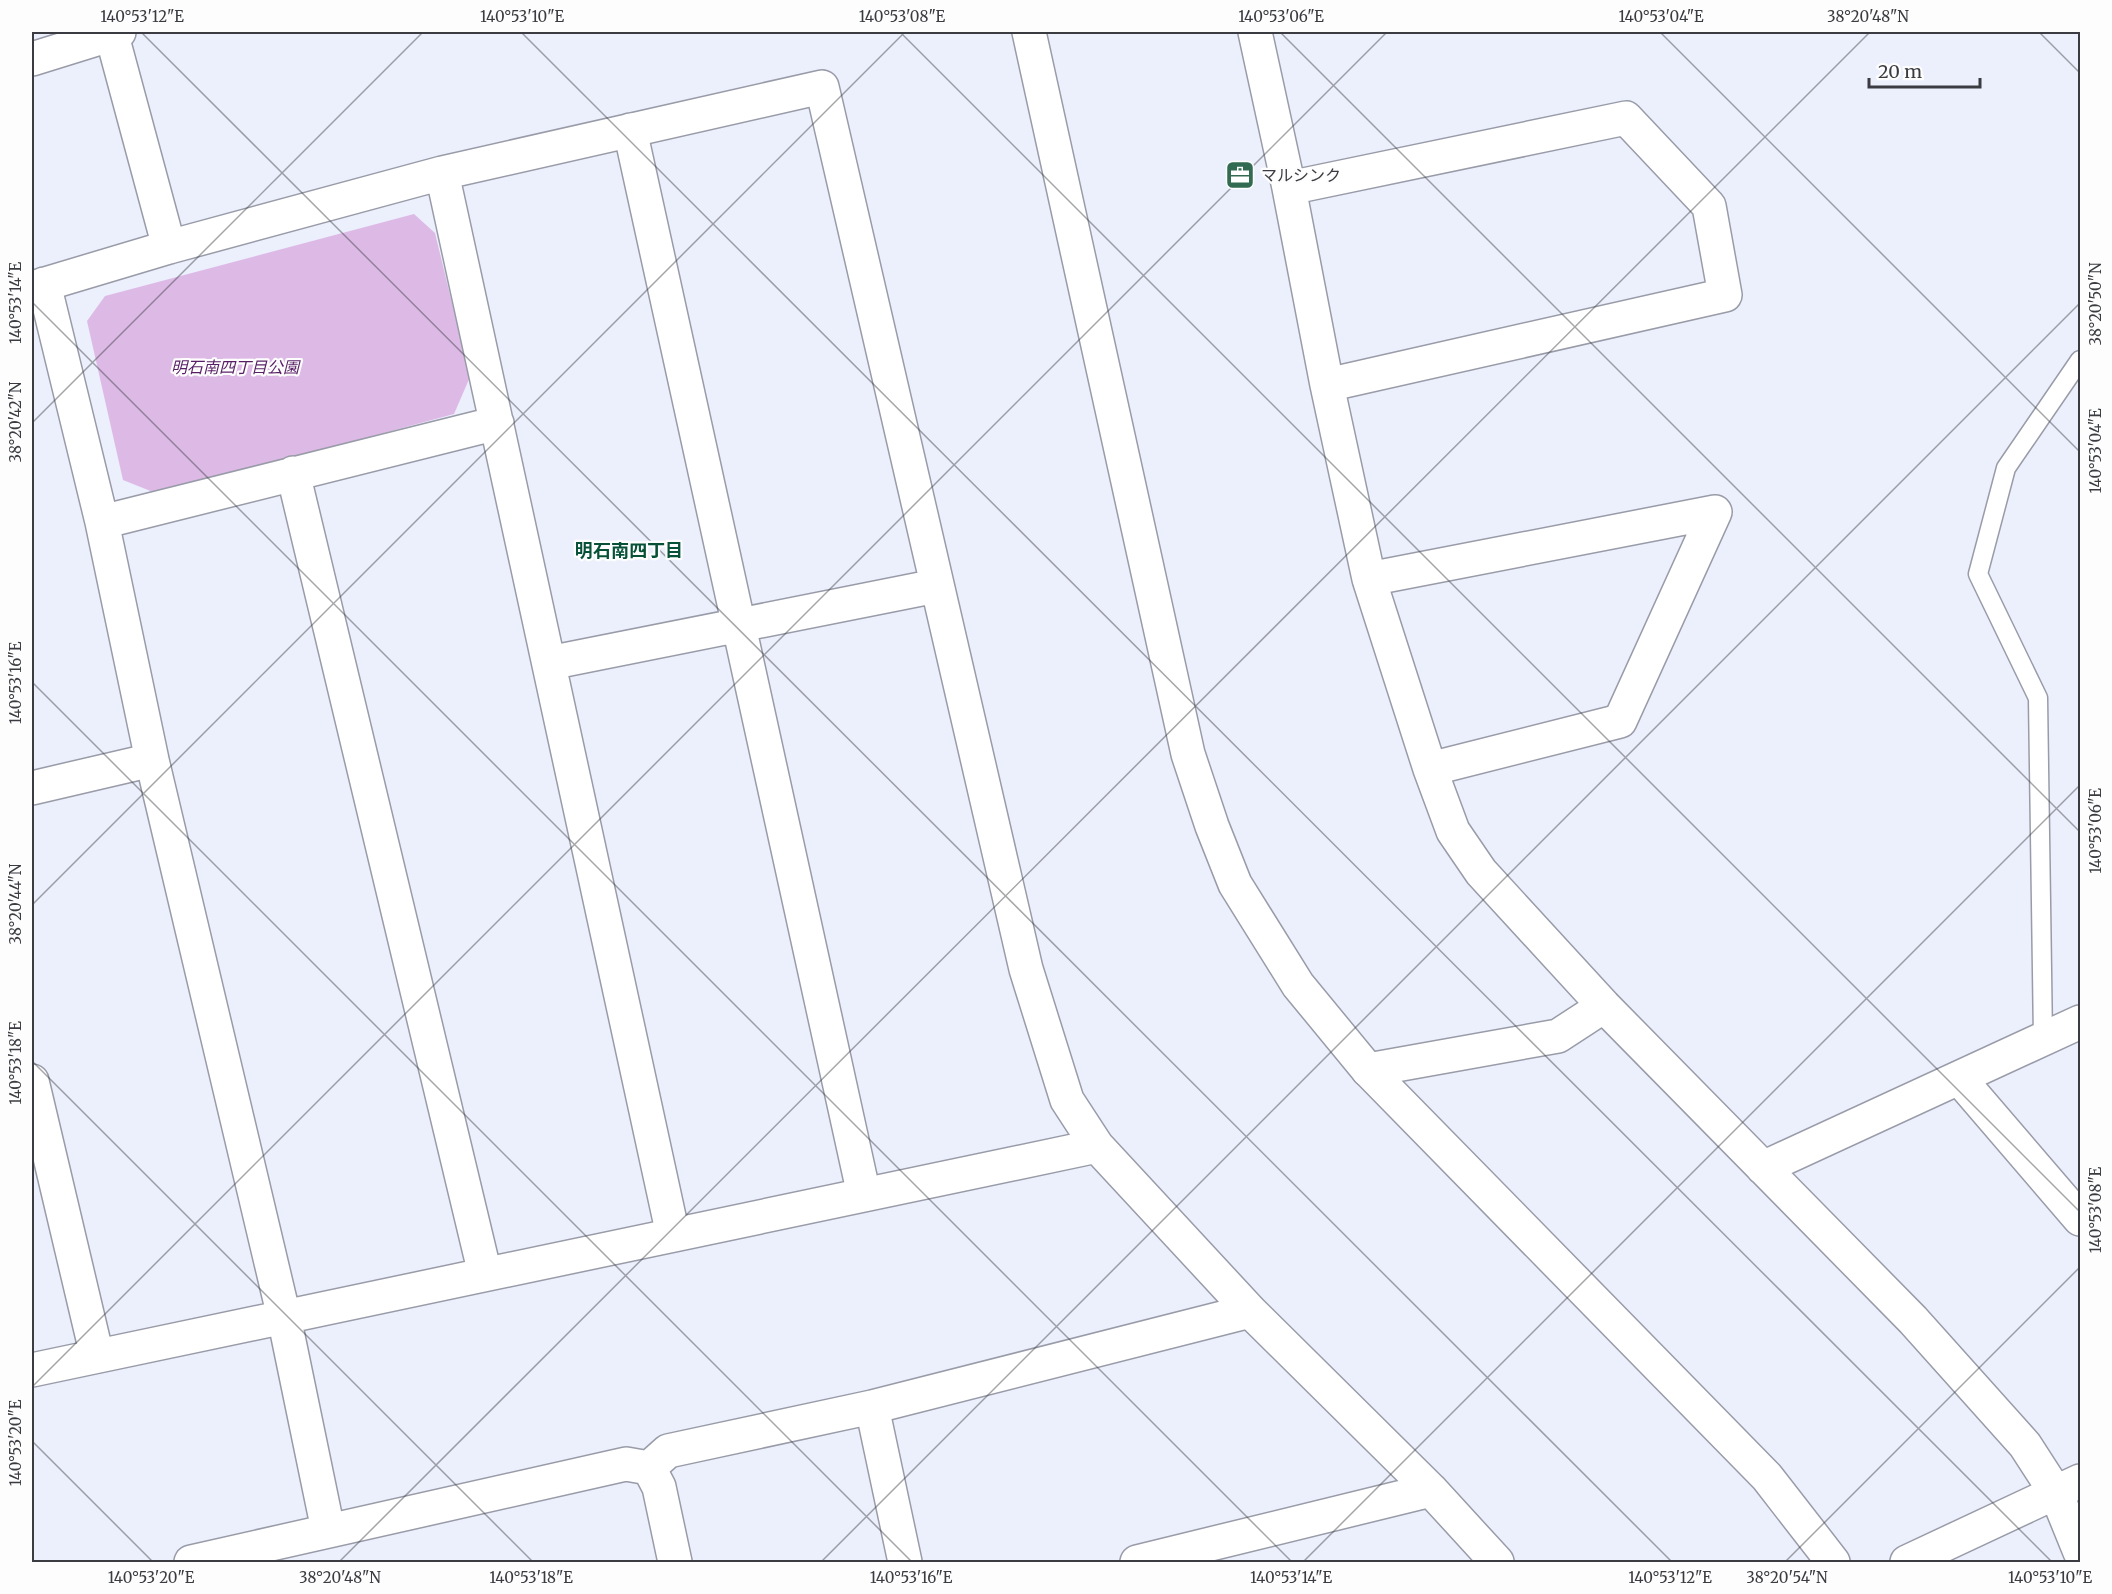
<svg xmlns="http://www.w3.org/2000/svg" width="2112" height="1594" viewBox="0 0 2112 1594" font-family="Merriweather,'Noto Sans JP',serif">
  <rect width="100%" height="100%" fill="#eceffc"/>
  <path fill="#ddbae6" d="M414 214 435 233 470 377 454 414 158 494 123 480 87 321 105 296Z"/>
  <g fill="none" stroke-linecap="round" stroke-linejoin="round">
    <g stroke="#999ca8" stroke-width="21">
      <path id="lane" d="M2043 1039 2038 698 1978 574 2006 468 2080 360"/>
    </g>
    <g stroke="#999ca8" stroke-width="36">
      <path id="street" d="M111 32 169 247
        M1255 32 1289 188 1327 385 1369 579 1430 769 1453 831 1481 872 1604 1006 1913 1320 2025 1445 2056 1493 2080 1552
        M630 130 864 1195
        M442 173 673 1235
        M1289 188 1626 118 1709 206 1725 295 1327 385
        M44 284 102 522 152 760 284 1317 328 1530
        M32 288 169 247 442 173 822 87 1026 969 1067 1100 1097 1146 1250 1311 1431 1490 1497 1562
        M293 473 485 1274
        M102 522 497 423
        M1369 579 1715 512 1620 721 1430 769
        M549 663 936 586
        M32 788 152 760
        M1368 1070 1558 1036 1604 1006
        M1959 1078 2080 1219
        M32 1081 97 1356
        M1763 1168 2080 1022
        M32 1370 1097 1146
        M872 1407 905 1562
        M649 1468 668 1451 872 1407 1250 1311
        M191 1562 626 1464 649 1468 659 1487 675 1562
        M1137 1562 1431 1490
        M1907 1562 2080 1481"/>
    </g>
    <g stroke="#999ca8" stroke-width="36">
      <path id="secondary" d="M1029 32 1188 754 1212 826 1235 884 1298 985 1368 1070 1767 1477 1833 1562
        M32 59 119 32"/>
    </g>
    <use href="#lane" stroke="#fff" stroke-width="18"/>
    <use href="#street" stroke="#fff" stroke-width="33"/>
    <use href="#secondary" stroke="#fff" stroke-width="33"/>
  </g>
  <path fill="none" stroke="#3a3c41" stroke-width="1.5" stroke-opacity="0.45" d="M141 32 1672 1562M521 32 2052 1562M900 32 2080 1212M1280 32 2080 832M1660 32 2080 452M2039 32 2080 73M32 302 1292 1562M32 423 423 32M32 682 912 1562M32 905 905 32M32 1061 533 1562M32 1387 1387 32M32 1441 153 1562M339 1562 1870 32M821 1562 2080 303M1303 1562 2080 785M1785 1562 2080 1267"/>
  <defs>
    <g id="office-square" transform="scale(1.5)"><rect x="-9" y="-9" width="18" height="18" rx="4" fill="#326a52" stroke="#fdfdfd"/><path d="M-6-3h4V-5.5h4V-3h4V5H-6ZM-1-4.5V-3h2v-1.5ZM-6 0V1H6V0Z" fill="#fff"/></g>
  </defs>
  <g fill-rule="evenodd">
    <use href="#office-square" x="1240" y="175"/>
  </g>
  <g text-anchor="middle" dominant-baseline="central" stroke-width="4.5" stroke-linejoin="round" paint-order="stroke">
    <g font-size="16" fill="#3a3c41" stroke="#fdfdfd" text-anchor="start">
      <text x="1261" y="175">マルシンク</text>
    </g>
    <g font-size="16" font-style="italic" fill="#571f65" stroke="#fdfdfd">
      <text x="235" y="367">明石南四丁目公園</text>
    </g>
    <g font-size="18" font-weight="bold" fill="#065138" stroke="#fdfdfd">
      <text x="629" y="550">明石南四丁目</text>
    </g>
  </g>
  <rect width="2112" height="1594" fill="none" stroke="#fdfdfd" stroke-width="66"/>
  <path d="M1869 78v9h111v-9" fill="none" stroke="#3a3c41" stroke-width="3"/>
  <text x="1878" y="78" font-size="18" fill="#3a3c41" stroke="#fdfdfd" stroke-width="4.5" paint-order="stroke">20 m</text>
  <rect x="33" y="33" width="2046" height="1528" fill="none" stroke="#3a3c41" stroke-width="2"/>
  <g font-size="15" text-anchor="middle" fill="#3a3c41">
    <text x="142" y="22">140°53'12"E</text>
    <text x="522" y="22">140°53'10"E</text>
    <text x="902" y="22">140°53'08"E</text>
    <text x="1281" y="22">140°53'06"E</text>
    <text x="1661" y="22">140°53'04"E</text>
    <text x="1868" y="22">38°20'48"N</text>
    <text transform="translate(16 303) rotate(-90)" y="5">140°53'14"E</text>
    <text transform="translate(2096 304) rotate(-90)" y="5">38°20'50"N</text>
    <text transform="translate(16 422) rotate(-90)" y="5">38°20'42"N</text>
    <text transform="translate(2096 451) rotate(-90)" y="5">140°53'04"E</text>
    <text transform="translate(16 683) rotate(-90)" y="5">140°53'16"E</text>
    <text transform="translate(2096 831) rotate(-90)" y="5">140°53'06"E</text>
    <text transform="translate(16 904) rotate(-90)" y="5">38°20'44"N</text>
    <text transform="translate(16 1063) rotate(-90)" y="5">140°53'18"E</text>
    <text transform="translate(2096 1210) rotate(-90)" y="5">140°53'08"E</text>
    <text transform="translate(16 1443) rotate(-90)" y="5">140°53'20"E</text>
    <text x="151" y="1583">140°53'20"E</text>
    <text x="340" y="1583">38°20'48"N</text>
    <text x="531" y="1583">140°53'18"E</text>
    <text x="911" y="1583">140°53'16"E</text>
    <text x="1291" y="1583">140°53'14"E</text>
    <text x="1670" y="1583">140°53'12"E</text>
    <text x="1787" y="1583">38°20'54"N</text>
    <text x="2050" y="1583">140°53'10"E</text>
  </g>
</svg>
